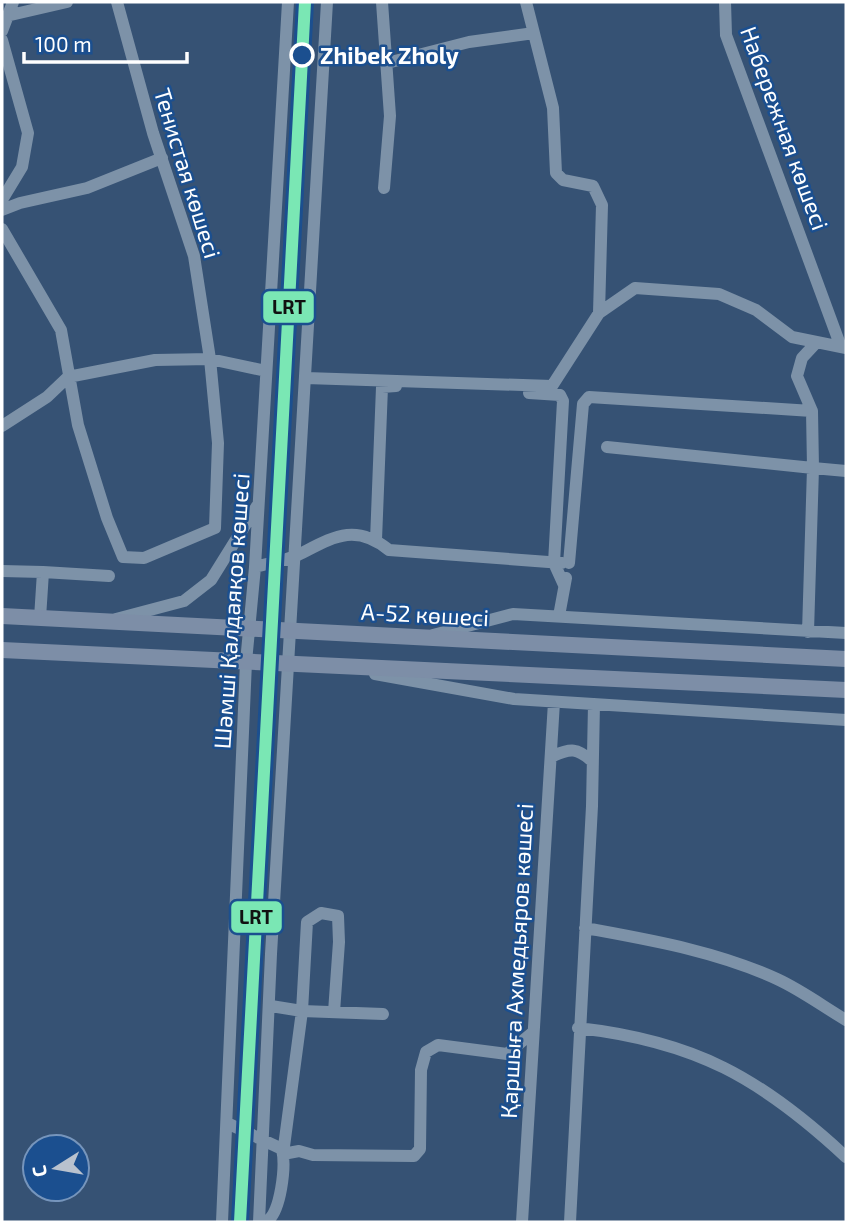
<svg xmlns="http://www.w3.org/2000/svg" width="848" height="1224" viewBox="0 0 848 1224" font-family="'Exo 2',sans-serif">
  <rect width="100%" height="100%" fill="#365274"/>
  <g fill="none" stroke-linecap="round" stroke-linejoin="round">
    <path stroke="#7d92a8" stroke-width="12" d="M382 2 390 116 384 188
      M526 2 553 108 556 173 563 180 593 186 602 205 599 313
      M725 2 726 35 841 347
      M2 17 67 2
      M2 31 13 2
      M2 40 28 133 22 167 2 200
      M387 63 469 42 534 33
      M2 210 20 203 87 188 162 158
      M2 229 61 330 78 425 107 518 123 557 144 558 215 528 218 443 210 359 194 256 153 133 117 2
      M306 378 552 386 599 313 635 288 719 294 756 310 792 337 846 348
      M529 393 560 395 563 401 554 563 564 585
      M2 426 47 397 68 377 155 360 210 359 266 371
      M607 447 813 468 812 411 797 376 802 358 815 344
      M376 540 382 387 396 386
      M569 563 583 404 589 397 812 411
      M255 567C269 563 285 561 298 555 332 538 354 522 389 550L562 563
      M2 571 43 572 40 618
      M43 572 109 576
      M559 616 566 578
      M116 619 184 601 211 580 257 506
      M808 632 813 468 846 471
      M433 635 513 614 846 633
      M375 674 514 699 846 720
      M553 756C571 748 577 748 592 761
      M585 928C650 940 716 951 777 979 801 990 824 1007 846 1020
      M271 1006 302 1011 283 1154 299 1151 313 1155 414 1156 420 1149 421 1070 426 1052 438 1045 507 1054 532 1033
      M334 1012 339 942 338 916 321 913 307 922 302 1011 383 1014
      M578 1028C695 1041 761 1078 846 1157
      M227 1123 282 1149C286 1166 281 1213 266 1222
      M222 1222 246 662 255 567 288 2
      M259 1222 271 954 327 2
      M522 1222 554 702
      M570 1222 592 806 594 704"/>
    <path stroke="#7d8ea7" stroke-width="16" d="M2 616 846 659
      M2 650 846 690"/>
    <g stroke="#1b4f8f" stroke-width="18">
      <path id="rail-1" d="M240 1222 305 2"/>
    </g>
    <use href="#rail-1" stroke="#7ae7b4" stroke-width="12"/>
  </g>
  <circle fill="#1b4f8f" stroke="#fff" stroke-width="3.5" cx="302" cy="55" r="11"/>
  <g text-anchor="middle" dominant-baseline="central" stroke-width="5" stroke-linejoin="round" paint-order="stroke">
    <g font-size="23" font-weight="bold" fill="#fff" stroke="#1b4f8f" text-anchor="start">
      <text x="320" y="55">Zhibek Zholy</text>
    </g>
    <g font-size="23" fill="#fff" stroke="#1b4f8f">
      <text transform="translate(785 128) rotate(70)">Набережная көшесі</text>
      <text transform="translate(188 173) rotate(73)">Тенистая көшесі</text>
      <text transform="translate(231 611) rotate(-86)">Шәмші Қалдаяқов көшесі</text>
      <text transform="translate(425 614) rotate(3)">А-52 көшесі</text>
      <text transform="translate(516 961) rotate(-87)">Қаршыға Ахмедьяров көшесі</text>
    </g>
  </g>
  <g stroke="#1b4f8f" stroke-width="2.5">
    <rect x="262" y="290" width="53" height="34" rx="7" fill="#7ae7b4"/>
    <rect x="230" y="900" width="53" height="34" rx="7" fill="#7ae7b4"/>
  </g>
  <g font-size="19" text-anchor="middle" font-weight="bold" fill="#111">
    <text x="289" y="314">LRT</text>
    <text x="256" y="924">LRT</text>
  </g>
  <rect width="848" height="1224" fill="none" stroke="#ffffff" stroke-width="7"/>
  <g transform="translate(56 1168) rotate(259)"><circle r="33" fill="#1b4f8f" stroke="#7695bc" stroke-width="2"/>
  <path d="M0-5L12 26L0 18L-12 26Z" fill="#b9c2ce"/>
  <text y="-10" font-size="19" font-weight="bold" text-anchor="middle" fill="#ffffff">С</text>
  </g>
  <path d="M24 52v10h163v-10" fill="none" stroke="#ffffff" stroke-width="3.5"/>
  <text x="35" y="52" font-size="21" fill="#ffffff" stroke="#1b4f8f" stroke-width="5" paint-order="stroke">100 m</text>
</svg>
